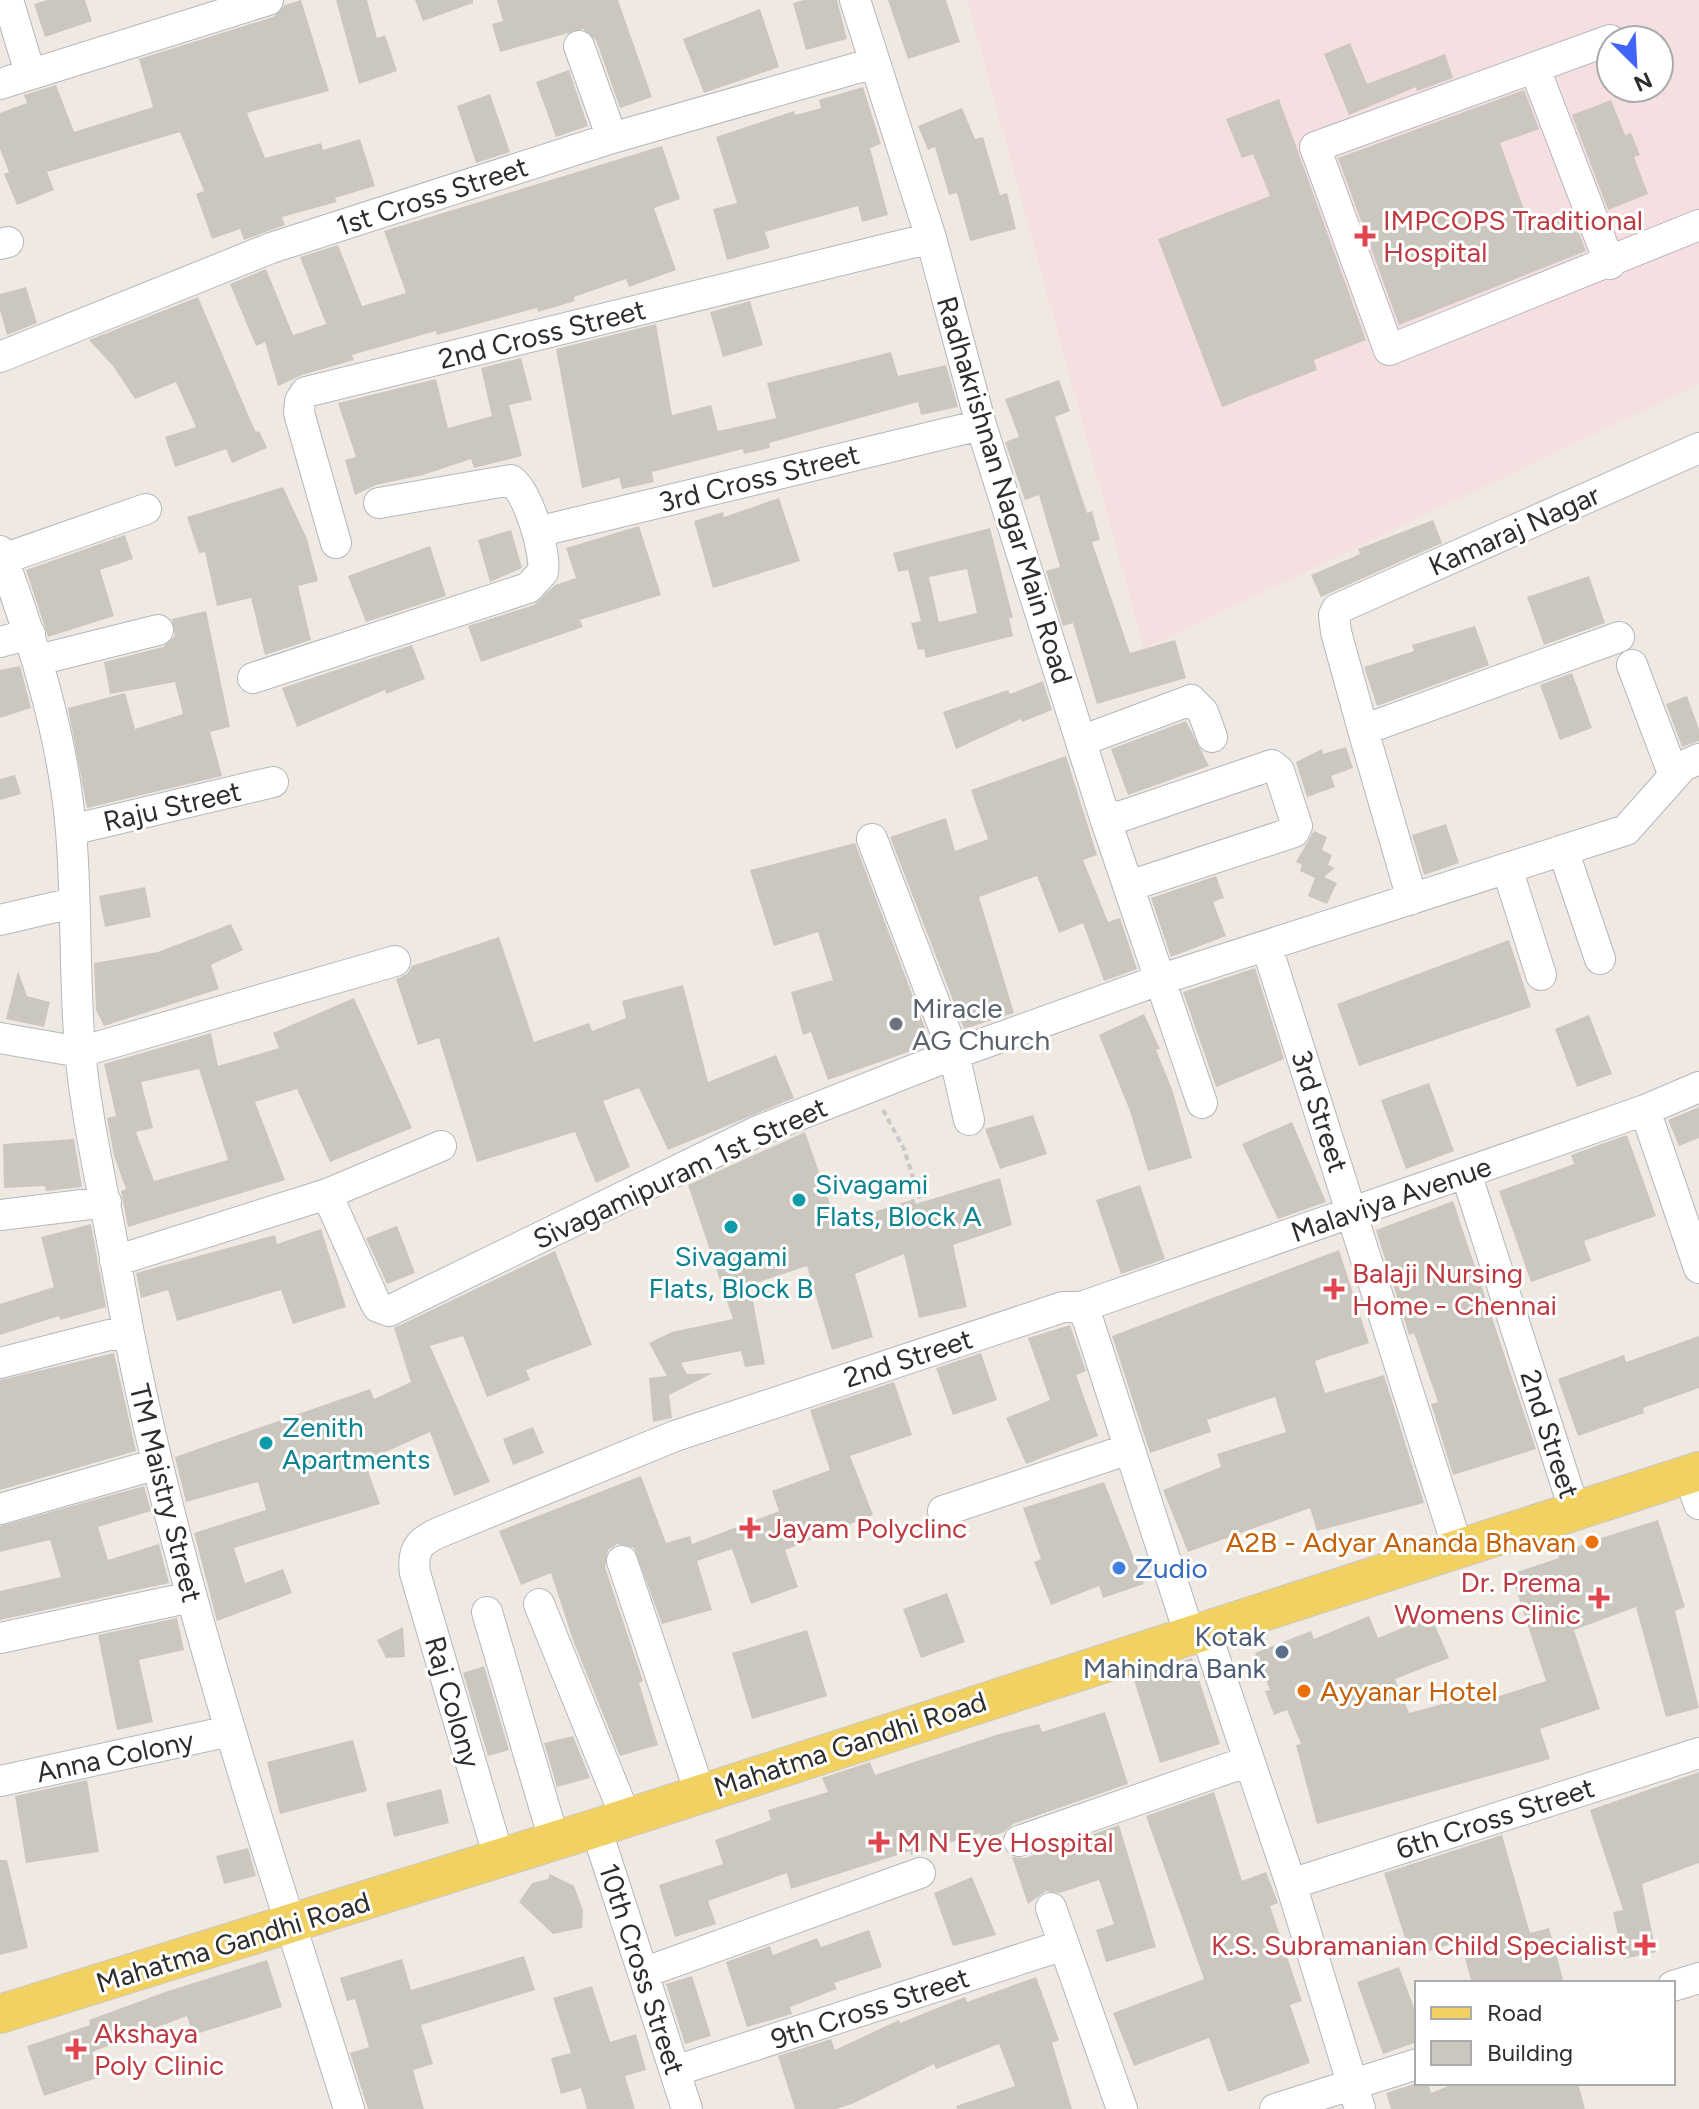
<svg xmlns="http://www.w3.org/2000/svg" width="1699" height="2109" viewBox="0 0 1699 2109" font-family="Figtree,sans-serif">
  <rect width="100%" height="100%" fill="#efe9e1"/>
  <path fill="#f5dfe0" fill-rule="evenodd" d="M967 0H1699V384L1144 649ZM1611 40H1659V88H1611Z"/>
  <path fill="#cbc7bf" fill-rule="evenodd" d="M47 0H85L92 21 45 37 34 4Z
    M301 0 329 91 247 113 265 158 321 143 323 150 360 139 375 186 335 198 337 202 282 217 285 225 244 240 240 229 212 239 196 194 204 191 180 132 47 172 54 190 17 205 4 174 9 172 0 149V113L27 103 24 95 56 85 74 132 153 107 139 59 273 17 285 5Z
    M336 0H367L377 38 385 35 397 71 359 84Z
    M415 0H473V3L423 21Z
    M497 0H618L652 97 620 108 596 40 583 29 500 52 492 24 503 21Z
    M804 0H837L847 39 806 50 793 3Z
    M888 0H946L960 42 908 59Z
    M760 9 779 67 704 93 683 39Z
    M1350 43 1367 84 1445 54 1453 78 1417 91 1416 87 1349 115 1324 54Z
    M569 70 588 126 556 137 536 82Z
    M863 87 881 144 870 148 888 215 862 222 858 206 765 232 770 248 727 260 713 209 737 203 716 137 794 111 795 115 821 108 819 100Z
    M1524 90 1539 129 1500 143 1531 229 1572 215 1586 251 1399 325 1338 158Z
    M490 94 510 152 476 163 457 106Z
    M1279 99 1366 340 1314 360 1317 370 1222 407 1158 239 1270 196 1253 154 1242 158 1226 119Z
    M1611 100 1625 135 1631 133 1640 155 1634 157 1648 194 1608 210 1572 115Z
    M962 108 975 139 983 137 1000 195 1007 193 1016 229 970 241 957 193 949 195 935 147 928 150 918 126Z
    M662 146 680 199 654 208 676 270 629 287 626 279 574 297 575 301 538 312 537 308 437 335 436 331 352 355 354 360 302 375 278 386 265 342 256 346 230 284 266 269 293 335 326 324 300 257 338 245 362 306 406 293 384 231Z
    M26 287 37 323 7 335 0 310V294Z
    M198 297 252 424 256 432 259 431 267 448 232 463 226 449 175 467 165 437 196 427 176 382 135 399 113 366 89 340Z
    M750 301 763 345 723 357 710 312Z
    M656 324 672 415 711 405 718 431 776 418 767 383 891 352 898 376 946 365 958 407 921 415 918 402 769 443 770 448 744 454 743 449 652 472 654 482 622 489 619 478 582 488 556 349Z
    M521 358 532 400 509 405 522 456 474 468 471 459 423 475 376 485 355 495 345 460 356 457 338 403 436 379 448 428 492 416 481 368Z
    M1059 380 1070 411 1055 417 1087 513 1092 511 1100 540 1092 542 1130 653 1175 640 1186 678 1097 704 1073 623 1063 626 1046 571 1060 567 1039 495 1025 500 1005 442 1019 437 1005 399Z
    M283 487 307 539 318 581 298 586 311 640 265 655 251 598 217 606 205 552 199 553 187 517Z
    M779 498 800 561 713 588 694 521 723 512 724 517Z
    M1433 520 1442 543 1321 597 1311 575 1360 554 1358 549Z
    M639 526 661 595 580 620 583 627 481 662 468 626 534 605 555 585 576 578 566 548Z
    M990 528 1013 618H1009L1013 636 926 658 924 649 918 650 911 623 921 621 908 570 898 572 893 553ZM967 569 977 613 939 622 929 577Z
    M511 530 522 568 490 582 478 540Z
    M125 535 133 559 100 570 114 616 48 637 26 570Z
    M430 546 446 596 366 622 348 576Z
    M1589 576 1605 623 1544 645 1527 597Z
    M206 611 230 727 210 732 222 776 87 808 68 708 125 693 135 729 183 714 175 682 110 694 104 662 163 647 175 636 172 619Z
    M1475 626 1489 665 1377 706 1364 667 1414 651 1412 645Z
    M412 645 425 679 386 694 385 690 297 727 282 688Z
    M20 666 31 708 0 718V670Z
    M1572 673 1592 728 1560 740 1540 685Z
    M1043 681 1052 710 1022 722 1021 719 956 749 943 712 1008 690 1010 694Z
    M1687 696 1699 729V741L1682 747 1666 704Z
    M1186 721 1209 766 1128 795 1111 749Z
    M1346 747 1353 768 1331 776 1335 787 1307 797 1296 762 1322 749 1323 754Z
    M1066 756 1097 855 1083 860 1108 922 1120 918 1137 969 1104 981 1083 923 1059 933 1037 876 979 897 1014 1013 964 1029 890 837 946 818 955 851 988 839 971 790Z
    M15 775 21 794 0 800V779Z
    M1446 824 1459 863 1424 875 1412 835Z
    M1314 831 1327 837 1322 850 1332 855 1328 865 1335 868 1324 877 1337 883 1327 904 1308 896 1315 878 1300 871 1302 865 1296 862Z
    M855 843 931 1044 828 1080 811 1032 803 1035 791 992 833 980 818 932 774 946 750 870Z
    M1216 876 1224 898 1213 902 1226 936 1171 957 1151 898Z
    M145 887 151 917 105 927 99 896Z
    M231 924 243 950 211 965 219 989 104 1026 96 1010 94 963 158 952Z
    M499 937 534 1042 589 1023 592 1031 626 1018 622 1001 683 985 708 1082 776 1055 794 1098 668 1150 639 1088 603 1101 630 1167 596 1183 575 1132 477 1162 439 1038 418 1045 396 979 407 974 412 966Z
    M1509 940 1531 1007 1359 1066 1337 1004Z
    M1255 968 1284 1059 1216 1087 1183 992Z
    M18 971 27 996 50 1002 44 1027 6 1019Z
    M354 998 412 1128 330 1162 297 1089 255 1102 285 1180 128 1227 121 1191 126 1189 114 1156 107 1118 116 1116 104 1064 211 1033 218 1066 279 1048 273 1033ZM199 1069 228 1160 154 1181 136 1132 153 1128 141 1082Z
    M1144 1014 1160 1049 1156 1050 1172 1089 1192 1158 1148 1171 1130 1111 1099 1035Z
    M1589 1015 1612 1074 1577 1087 1555 1029Z
    M1429 1083 1454 1151 1406 1169 1381 1100Z
    M1699 1107V1138L1679 1146 1668 1120Z
    M1033 1115 1047 1154 1000 1169 985 1129Z
    M1292 1122 1326 1202 1278 1219 1242 1144Z
    M805 1132 837 1224 914 1199 916 1204 1000 1178 1012 1225 953 1245 967 1307 919 1318 904 1254 855 1274 873 1337 832 1350 807 1266 750 1285 765 1364 745 1367 741 1351 681 1363 687 1374 713 1373 669 1395 672 1418 653 1422 649 1378 667 1376 649 1343 672 1332 733 1319 688 1185Z
    M1627 1135 1656 1216 1584 1241 1591 1261 1531 1282 1499 1191 1574 1164 1571 1155Z
    M74 1139 82 1187 46 1191 45 1186 4 1188 3 1144Z
    M1140 1185 1165 1259 1121 1274 1096 1200Z
    M1453 1201 1536 1449 1453 1475 1431 1404 1438 1402 1414 1333 1409 1335 1376 1230Z
    M91 1224 106 1307 60 1320 59 1316 0 1335V1304L54 1287 41 1237Z
    M397 1226 415 1273 387 1284 366 1238Z
    M321 1229 346 1307 293 1324 281 1290 177 1321 168 1290 141 1298 136 1273 275 1235 277 1244Z
    M1339 1250 1369 1343 1315 1361 1325 1393 1384 1375 1424 1503 1317 1531 1310 1508 1188 1552 1163 1490 1221 1467 1217 1454 1286 1432 1275 1397 1207 1420 1211 1432 1150 1453 1112 1336Z
    M555 1251 592 1345 526 1370 530 1380 487 1397 463 1336 430 1346 490 1482 454 1496 430 1432 370 1459 372 1466 367 1468 380 1504 234 1548 245 1583 283 1569 292 1593 217 1621 194 1533 266 1510 258 1482 186 1502 175 1457 370 1389 374 1399 411 1382 394 1328Z
    M1070 1325 1086 1371 1076 1375 1098 1436 1026 1464 1006 1418 1050 1400 1028 1338Z
    M1699 1336V1388L1643 1408 1644 1413 1578 1436 1558 1379 1624 1355 1626 1362Z
    M114 1353 136 1451 0 1490V1380Z
    M981 1353 997 1400 953 1415 936 1368Z
    M894 1382 912 1435 850 1456 873 1515 785 1550 798 1587 751 1604 732 1549 697 1561 712 1610 662 1624 634 1548 617 1544 608 1550 605 1567 643 1681 639 1683 658 1745 620 1756 573 1640 551 1573 521 1585 499 1531 641 1476 666 1543 690 1536 692 1544 779 1511 772 1491 830 1470 810 1410Z
    M533 1427 544 1453 513 1465 503 1439Z
    M1104 1482 1144 1584 1103 1598 1099 1586 1051 1605 1034 1562 1041 1559 1023 1508Z
    M144 1486 151 1511 98 1527 108 1560 159 1544 169 1583 0 1620V1591L61 1577 50 1540 0 1552V1526Z
    M1658 1520 1685 1607 1675 1611 1699 1708 1666 1717 1636 1607 1574 1630 1600 1709 1540 1729 1550 1759 1317 1824 1296 1745 1301 1744 1287 1710 1274 1715 1265 1691 1270 1690 1255 1653 1311 1631 1314 1639 1369 1616 1378 1638 1431 1616 1449 1658 1395 1679 1409 1713 1476 1695 1478 1703 1546 1681 1511 1574 1559 1558 1558 1554 1595 1540Z
    M947 1593 965 1642 921 1658 903 1609Z
    M177 1618 184 1650 139 1660 153 1722 117 1730 98 1635Z
    M403 1627 405 1657 386 1658 377 1640Z
    M807 1630 827 1696 752 1719 732 1653Z
    M1192 1658 1220 1744 1160 1763 1133 1677Z
    M484 1666 509 1750 488 1756 463 1673Z
    M1105 1712 1128 1784 1013 1824 1004 1832 982 1839 980 1833 911 1855 910 1851 791 1889 787 1873 708 1901 716 1924 675 1937 659 1885 723 1864 715 1840 771 1820 768 1810 828 1792 822 1778 870 1762 875 1775 999 1734 1039 1724 1042 1732Z
    M573 1736 590 1778 557 1787 544 1743Z
    M353 1740 367 1791 280 1814 267 1762Z
    M1699 1772V1863L1642 1884 1656 1952 1623 1959 1613 1912 1623 1910 1590 1810Z
    M87 1780 99 1852 26 1863 15 1796Z
    M441 1789 449 1823 394 1837 386 1803Z
    M1214 1792 1242 1881 1266 1872 1278 1903 1270 1906 1302 2001 1290 2005 1310 2063 1228 2092 1209 2038 1134 2066 1113 2013 1204 1979 1146 1816Z
    M1119 1825 1156 1947 1106 1962 1096 1930 1114 1924 1099 1880 1060 1893 1046 1891 1028 1904 1012 1857 1025 1858Z
    M1502 1835 1530 1933 1549 1928 1564 1983H1472L1460 1941 1411 1957 1384 1873Z
    M248 1848 256 1876 224 1884 216 1856Z
    M0 1860H7L28 1948 0 1955Z
    M550 1874 574 1886 583 1910 582 1928 553 1934 519 1902 532 1883 548 1879Z
    M972 1877 996 1935 953 1946 934 1893Z
    M869 1930 882 1967 834 1983 837 1989 790 2007 792 2014 747 2027 726 1962 770 1946 773 1955 817 1938 821 1947Z
    M524 1956 535 1990 421 2025 433 2064 413 2070 424 2109H368L350 2053 369 2047 355 1999 347 2001 340 1978 402 1959 411 1990Z
    M267 1960 282 2007 193 2035 187 2016 92 2052 100 2077 44 2096 27 2046 90 2025 89 2020 168 1991Z
    M1399 1967 1417 2016V2042L1383 2054 1357 1982Z
    M692 1976 711 2036 685 2044 666 1984Z
    M1036 1977 1059 2040 1052 2043 1072 2109H957L956 2106 1015 2086 999 2044 936 2069 934 2064 852 2104 836 2109H795L778 2056 831 2039 835 2050 899 2020 900 2023 965 1997 967 2002Z
    M592 1986 610 2042 636 2034 646 2070 625 2076 635 2109H587L581 2088 561 2094 551 2058 571 2053 553 1998Z
    M1417 2083H1428L1431 2093 1456 2083H1578L1585 2109H1391L1386 2093Z"/>
  <g fill="none" stroke-linecap="round" stroke-linejoin="round">
    <g stroke="#b4b7c1" stroke-width="32">
      <path id="minor" d="M8 0 30 73
        M855 0 931 238 981 425 1105 818 1202 1103
        M1610 40 1315 147 1389 350 1699 225
        M579 46 612 138
        M1535 69 1610 264
        M0 84 268 0
        M0 244 8 242
        M0 357 271 248 612 138 874 63
        M537 532 981 425
        M336 543 299 413 300 401 306 392 931 238
        M0 551C33 641 63 735 71 831 77 903 74 976 80 1049 86 1120 104 1193 116 1263 165 1552 262 1830 349 2109
        M3 559 146 509
        M0 642 30 634
        M38 660 158 630
        M1632 665 1674 776
        M253 678 528 588 543 572C546 552 528 492 511 480L379 503
        M1363 730 1336 632 1334 615 1337 609 1699 448
        M1081 741 1191 700 1203 712 1212 737
        M1105 818 1122 816 1272 765 1279 771 1297 826 1294 832 1129 886
        M71 830 273 782
        M872 839 954 1054 969 1120
        M1563 850 1600 959
        M1507 868 1541 975
        M1412 899 1363 730 1619 637
        M0 920 73 903
        M1267 947 1458 1549
        M0 1038 80 1052 395 961
        M1645 1110 1699 1268
        M1466 1173 1575 1512
        M327 1194 441 1146
        M0 1215 106 1202
        M115 1261 327 1194 375 1302 378 1307 389 1311 758 1131 954 1054 1162 979 1626 830 1683 766 1699 759
        M1081 1307 1645 1110 1699 1087
        M0 1363 109 1335H129
        M1689 1475 1699 1504
        M0 1509 157 1464
        M943 1511 1129 1449
        M622 1561 700 1793
        M539 1604 626 1818
        M487 1612 554 1840
        M1205 1630 1291 1884 1360 2109
        M0 1638 191 1597
        M0 1781 230 1731
        M596 1828 687 2109
        M1019 1841 1249 1761
        M499 1858 415 1573C412 1551 418 1542 438 1533L675 1436 1063 1307H1081L1088 1320 1190 1636
        M1291 1884 1699 1753
        M1051 1908 1122 2109
        M643 1973 920 1873
        M1673 1986 1699 1978
        M675 2071 1064 1945
        M1275 2109 1417 2064"/>
    </g>
    <g stroke="#c9c9c9" stroke-width="40">
      <path id="major" d="M0 2014 596 1828 1699 1471"/>
    </g>
    <path stroke="#c9c9c9" stroke-width="4" stroke-dasharray="6 4" stroke-linecap="butt" d="M883 1110 904 1149 930 1231"/>
    <use href="#minor" stroke="#fff" stroke-width="30"/>
    <use href="#major" stroke="#f2d163" stroke-width="38"/>
  </g>
  <g fill="#e0444e" stroke="#fff" stroke-width="3">
    <path d="M1361 224h8v8h8v8h-8v8h-8v-8h-8v-8h8z"/>
    <path d="M1330 1277h8v8h8v8h-8v8h-8v-8h-8v-8h8z"/>
    <path d="M746 1516h8v8h8v8h-8v8h-8v-8h-8v-8h8z"/>
    <path d="M1595 1586h8v8h8v8h-8v8h-8v-8h-8v-8h8z"/>
    <path d="M875 1830h8v8h8v8h-8v8h-8v-8h-8v-8h8z"/>
    <path d="M1641 1933h8v8h8v8h-8v8h-8v-8h-8v-8h8z"/>
    <path d="M72 2037h8v8h8v8h-8v8h-8v-8h-8v-8h8z"/>
  </g>
  <circle fill="#6b7280" stroke="#fff" stroke-width="3" cx="896" cy="1024" r="8"/>
  <g fill="#0f9aa8" stroke="#fff" stroke-width="3">
    <circle cx="799" cy="1200" r="8"/>
    <circle cx="731" cy="1227" r="8"/>
    <circle cx="266" cy="1443" r="8"/>
  </g>
  <g fill="#e8710a" stroke="#fff" stroke-width="3">
    <circle cx="1592" cy="1542" r="8"/>
    <circle cx="1304" cy="1691" r="8"/>
  </g>
  <circle fill="#3f7fe0" stroke="#fff" stroke-width="3" cx="1119" cy="1568" r="8"/>
  <circle fill="#5c6f8a" stroke="#fff" stroke-width="3" cx="1282" cy="1652" r="8"/>
  <g text-anchor="middle" dominant-baseline="central" stroke-width="6" stroke-linejoin="round" paint-order="stroke">
    <g font-size="28" fill="#2e2e2e" stroke="#fff">
      <text transform="translate(432 196) rotate(-18)">1st Cross Street</text>
      <text transform="translate(542 334) rotate(-14)">2nd Cross Street</text>
      <text transform="translate(759 478) rotate(-14)">3rd Cross Street</text>
      <text transform="translate(1005 490) rotate(73)">Radhakrishnan Nagar Main Road</text>
      <text transform="translate(1514 530) rotate(-24)">Kamaraj Nagar</text>
      <text transform="translate(172 806) rotate(-13)">Raju Street</text>
      <text transform="translate(1320 1111) rotate(72)">3rd Street</text>
      <text transform="translate(680 1173) rotate(-25)">Sivagamipuram 1st Street</text>
      <text transform="translate(1391 1199) rotate(-19)">Malaviya Avenue</text>
      <text transform="translate(908 1358) rotate(-18)">2nd Street</text>
      <text transform="translate(1550 1434) rotate(72)">2nd Street</text>
      <text transform="translate(166 1493) rotate(76)">TM Maistry Street</text>
      <text transform="translate(453 1702) rotate(74)">Raj Colony</text>
      <text transform="translate(850 1744) rotate(-18)">Mahatma Gandhi Road</text>
      <text transform="translate(115 1756) rotate(-12)">Anna Colony</text>
      <text transform="translate(1495 1818) rotate(-18)">6th Cross Street</text>
      <text transform="translate(233 1942) rotate(-17)">Mahatma Gandhi Road</text>
      <text transform="translate(642 1969) rotate(72)">10th Cross Street</text>
      <text transform="translate(870 2008) rotate(-18)">9th Cross Street</text>
    </g>
    <g font-size="28" fill="#be3a42" stroke="#fff" text-anchor="start">
      <text x="1383" y="220">IMPCOPS Traditional<tspan x="1383" dy="32">Hospital</tspan></text>
      <text x="1352" y="1273">Balaji Nursing<tspan x="1352" dy="32">Home - Chennai</tspan></text>
      <text x="768" y="1528">Jayam Polyclinc</text>
      <text x="1581" y="1582" text-anchor="end">Dr. Prema<tspan x="1581" dy="32">Womens Clinic</tspan></text>
      <text x="897" y="1842">M N Eye Hospital</text>
      <text x="1627" y="1945" text-anchor="end">K.S. Subramanian Child Specialist</text>
      <text x="94" y="2033">Akshaya<tspan x="94" dy="32">Poly Clinic</tspan></text>
    </g>
    <g font-size="28" fill="#5b616d" stroke="#fff" text-anchor="start">
      <text x="912" y="1008">Miracle<tspan x="912" dy="32">AG Church</tspan></text>
    </g>
    <g font-size="28" fill="#0d838f" stroke="#fff" text-anchor="start">
      <text x="815" y="1184">Sivagami<tspan x="815" dy="32">Flats, Block A</tspan></text>
      <text x="731" y="1256" text-anchor="middle">Sivagami<tspan x="731" dy="32">Flats, Block B</tspan></text>
      <text x="282" y="1427">Zenith<tspan x="282" dy="32">Apartments</tspan></text>
    </g>
    <g font-size="28" fill="#c56008" stroke="#fff" text-anchor="end">
      <text x="1576" y="1542">A2B - Adyar Ananda Bhavan</text>
      <text x="1320" y="1691" text-anchor="start">Ayyanar Hotel</text>
    </g>
    <g font-size="28" fill="#366cbe" stroke="#fff" text-anchor="start">
      <text x="1135" y="1568">Zudio</text>
    </g>
    <g font-size="28" fill="#4e5e75" stroke="#fff" text-anchor="end">
      <text x="1266" y="1636">Kotak<tspan x="1266" dy="32">Mahindra Bank</tspan></text>
    </g>
  </g>
  <rect x="1415" y="1981" width="260" height="104" fill="#ffffff" stroke="#ababab" stroke-width="2"/>
  <rect x="1431" y="2007" width="40" height="12" fill="#f2d163" stroke="#ababab" stroke-width="2"/>
  <text x="1487" y="2021" font-size="24" fill="#2e2e2e">Road</text>
  <rect x="1431" y="2041" width="40" height="24" fill="#cbc7bf" stroke="#ababab" stroke-width="2"/>
  <text x="1487" y="2061" font-size="24" fill="#2e2e2e">Building</text>
  <g transform="translate(1635 64) rotate(156)"><circle r="38" fill="#ffffff" stroke="#ababab" stroke-width="2"/>
  <path d="M0-6L14 30L0 20L-14 30Z" fill="#4264fb"/>
  <text y="-12" font-size="22" font-weight="bold" text-anchor="middle" fill="#2e2e2e">N</text>
  </g>
</svg>
